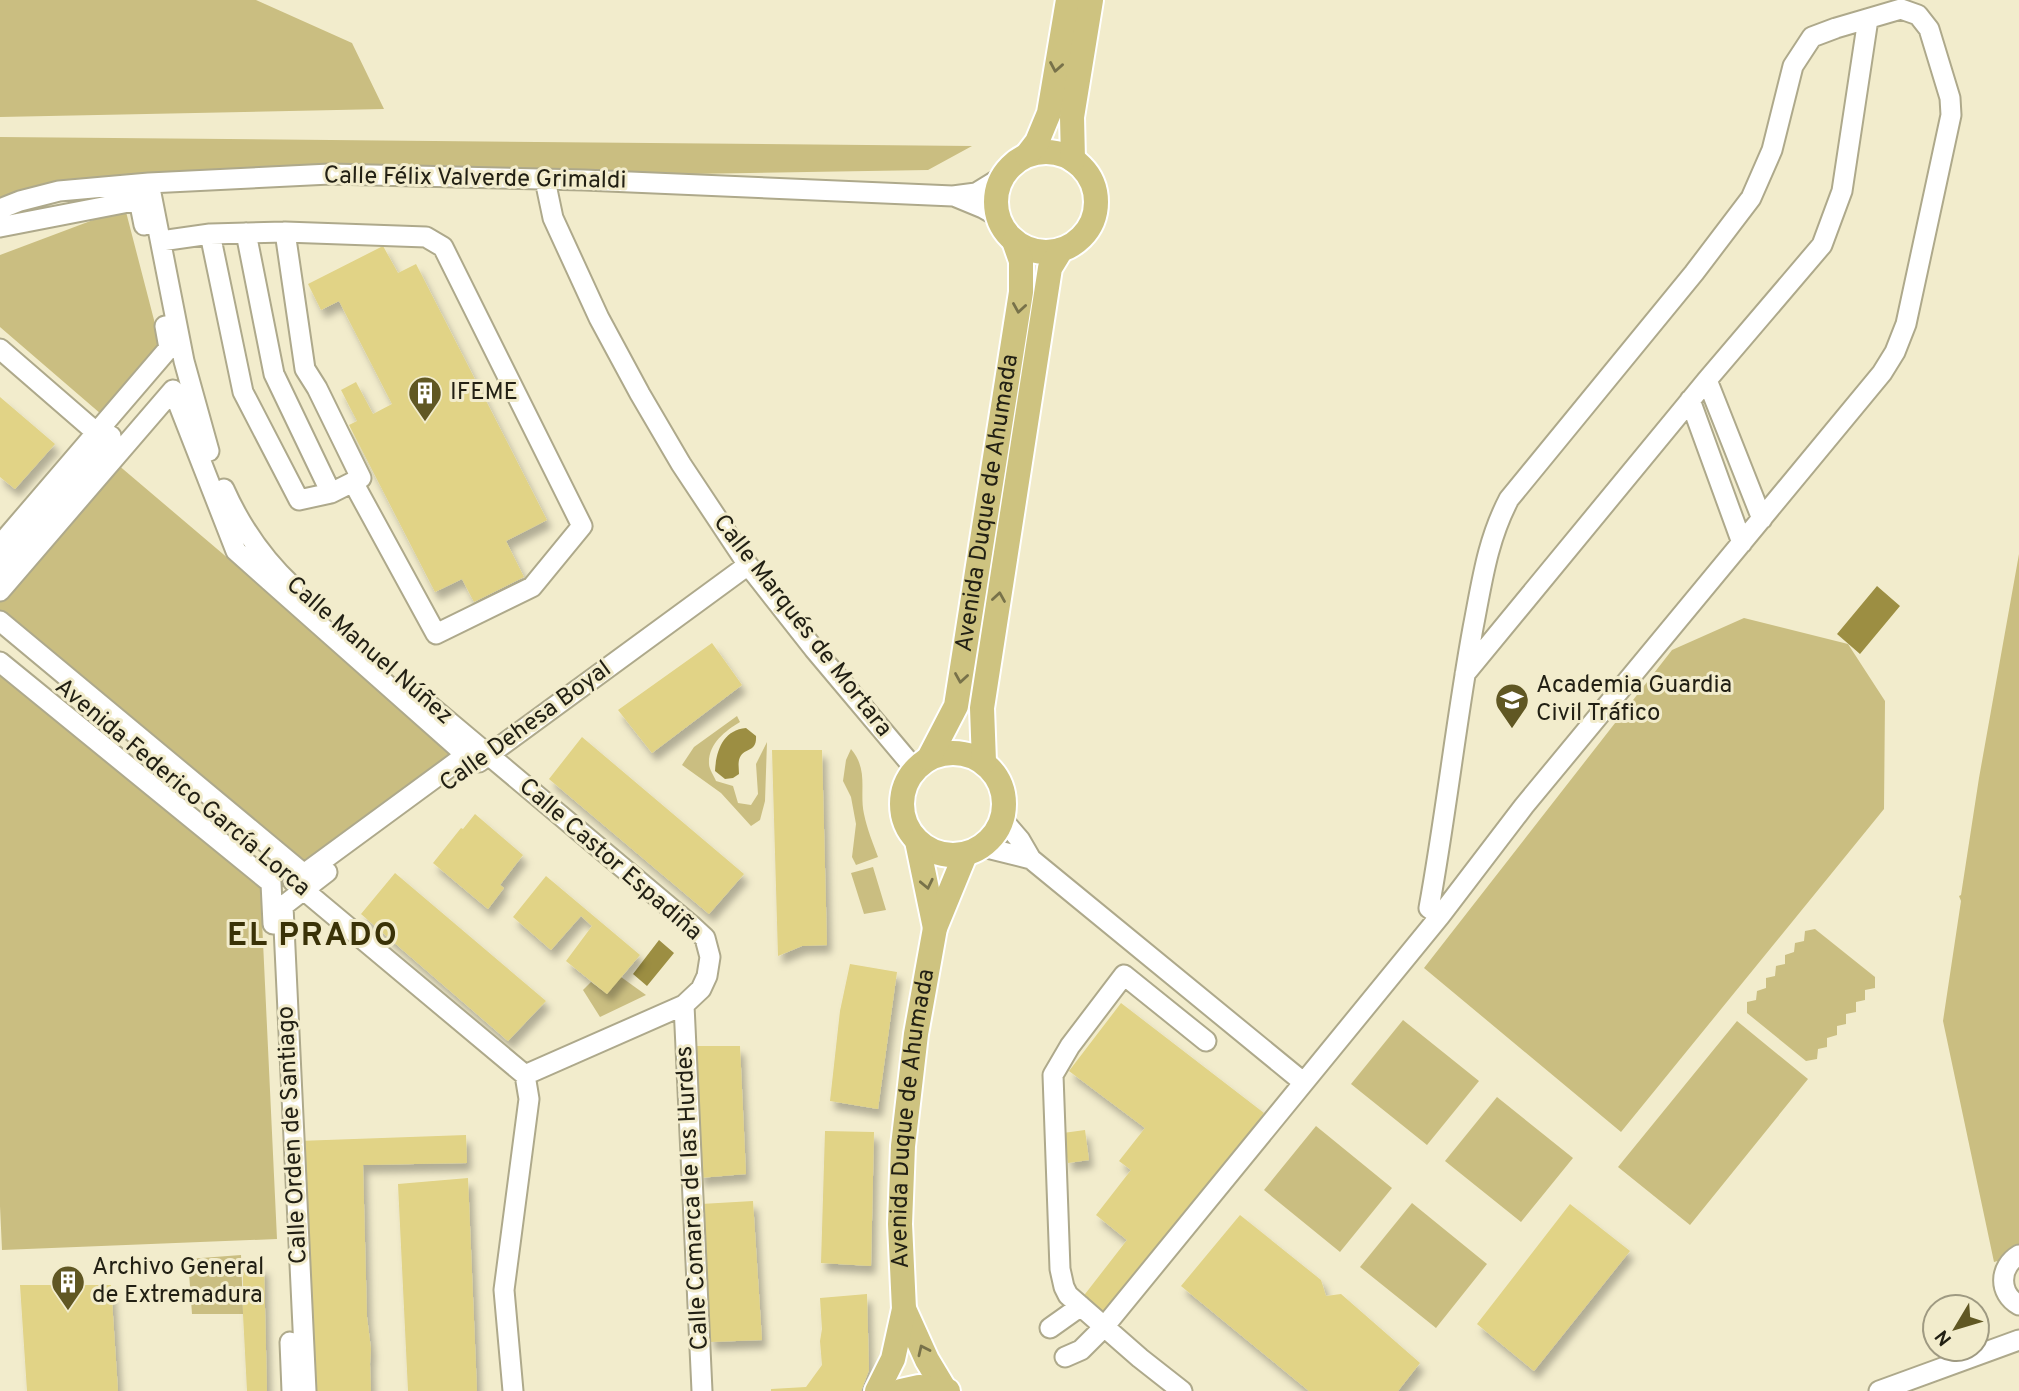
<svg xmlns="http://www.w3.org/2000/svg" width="2019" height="1391" viewBox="0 0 2019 1391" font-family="Overpass,sans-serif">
  <defs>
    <filter id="shadow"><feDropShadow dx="4.5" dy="8" stdDeviation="3.5" flood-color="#0004"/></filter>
  </defs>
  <rect width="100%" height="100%" fill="#f2eccc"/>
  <path fill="#cabe81" d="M0 0H256L352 43 384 109 0 117Z
    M0 137 972 146 928 170 37 185 0 200Z
    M125 208 160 343 101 414 0 327V255Z
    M117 464 455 751 300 865 0 611V595Z
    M2019 554V1255L1994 1262 1943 1021 1961 901 1959 896 1961 895 1979 778Z
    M1744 618 1848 644 1885 701 1884 809 1621 1132 1424 968 1672 650Z
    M0 673 260 878 277 1239 2 1250 0 1206Z
    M737 716 740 722C725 731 708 744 709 764 709 769 714 776 716 781L733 786 738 803 751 805 758 794 756 764 767 742 765 801 760 820 751 826 721 793 682 765 694 747Z
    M851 749C869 770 859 791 864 814 867 829 873 843 878 857L856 865 852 857 856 824 851 797 843 781 846 760Z
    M873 867 886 910 864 914 851 873Z
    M1815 929 1875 977V988L1865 990V1000L1856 1002V1012L1846 1014V1024L1837 1026V1035L1827 1038V1047L1818 1049 1817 1059 1806 1061 1747 1013V1002L1756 1000 1757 991 1766 988V978L1775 976 1776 966 1785 964V955L1794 952 1795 943 1804 941 1805 931Z
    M621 977 646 995 600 1017 583 990 591 982 607 994Z
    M1403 1020 1479 1081 1427 1145 1351 1084Z
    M1737 1021 1808 1079 1690 1225 1618 1167Z
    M1497 1097 1573 1158 1521 1222 1445 1161Z
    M1316 1126 1392 1188 1340 1252 1264 1190Z
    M1412 1203 1487 1264 1436 1328 1360 1267Z
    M241 1255 243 1314H192L188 1259Z"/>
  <path fill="#9c8e42" d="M1877 586 1900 606 1860 654 1837 634Z
    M746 728 756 736C757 754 743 746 739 760 738 765 739 769 739 774L733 778 725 779 715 771C716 751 723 730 746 728Z
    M659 940 674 953 647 986 633 974Z"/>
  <path fill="#e1d386" filter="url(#shadow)" d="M383 246 398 273 416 264 547 520 506 541 524 577 474 602 462 579 435 592 349 425 357 421 341 390 356 382 373 414 392 404 339 301 321 310 308 284Z
    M0 397 55 444 15 489 0 477Z
    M712 643 742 685 652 753 618 710Z
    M582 737 744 874 709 914 549 779Z
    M772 750H822L827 945 802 946 778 956Z
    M475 814 523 855 500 885 504 888 488 909 433 863 461 828 463 829Z
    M395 873 546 1001 508 1041 361 914Z
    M546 876 640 955 607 994 566 961 592 926 581 916 551 950 513 917Z
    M850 964 897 972 878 1109 830 1101 840 1011Z
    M1121 1003 1264 1113 1105 1316 1082 1298 1127 1240 1096 1215 1131 1170 1119 1161 1145 1128 1069 1071Z
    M693 1046H740L746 1174 699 1178Z
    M1085 1130 1089 1160 1068 1163 1063 1133Z
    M825 1131 874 1132 871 1266 821 1263Z
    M466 1135 467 1163 363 1165 367 1317 371 1349 370 1364 371 1391H310L298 1141Z
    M468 1178 477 1391H408L398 1184Z
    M753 1201 762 1340 710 1342 701 1204Z
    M1570 1204 1630 1251 1534 1371 1477 1324Z
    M1240 1215 1321 1280 1326 1296 1341 1294 1420 1363 1398 1391H1309L1181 1286Z
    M243 1265 264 1266 267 1391H247L243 1314Z
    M20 1285H111L118 1391H27Z
    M867 1294 869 1370 861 1391H771V1389L806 1387 822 1365 820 1341 822 1329 820 1298Z"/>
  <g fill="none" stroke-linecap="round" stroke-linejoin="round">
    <g stroke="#aea98b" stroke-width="23">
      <path id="minor" d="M545 180 553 218 599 318 640 394 681 464 748 565 814 649 915 769
        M149 183 184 361 209 451
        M954 196 983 208 997 216
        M0 209 20 201 59 191 149 183 330 174 584 180 953 196 976 193 1002 177
        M0 227 139 200 144 225
        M246 233 274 374 331 493
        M210 234 243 392 299 500 331 493 353 482
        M161 241 210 234 285 232 426 237 443 247 582 526 532 587 436 634 353 482 361 478 317 388 305 369 285 232
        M0 349 105 440
        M1707 380 1762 519
        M1690 400 1742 543
        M224 489C240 525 264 560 293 587
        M0 545 169 348 165 326
        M0 569 111 436
        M0 591 173 390 236 551 466 755 304 874 0 621
        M0 662 271 883 273 924
        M1465 674 1707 380 1822 245 1842 191 1868 19
        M416 694 691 925 705 938 710 957 707 976 701 989 684 1005 525 1075
        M479 762 748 565
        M983 847 1031 859 1020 840 1002 819
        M1031 859 1303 1082
        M293 881 525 1075
        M684 1005 702 1391
        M2019 1255C1999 1267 1998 1293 2019 1305
        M1050 1328 1081 1306
        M290 1342 292 1391
        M1065 1357 1081 1350 1104 1327 1440 916 1524 806 1882 373 1895 352 1906 324 1951 115 1950 98 1929 29 1918 15 1901 9 1836 28 1812 37 1793 66 1772 150 1751 198 1694 273 1509 499C1487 541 1482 582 1473 628 1456 721 1446 815 1429 908L1440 916
        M306 1391 283 906 327 872
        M513 1391 504 1290 529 1099 525 1075
        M1182 1391 1140 1358 1068 1295 1064 1287 1060 1269 1053 1075 1070 1046 1124 975 1206 1041
        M1879 1391 2019 1340"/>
    </g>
    <g stroke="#fff" stroke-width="28">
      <g id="major">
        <circle cx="1046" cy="202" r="50"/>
        <path d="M1027 155 1037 142 1049 113 1068 0"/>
        <path d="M1073 160 1072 117 1091 0"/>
        <circle cx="953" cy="804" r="51"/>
        <path id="s1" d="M929 758 956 706 1021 292V261L1014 241"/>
        <path d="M984 762 982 708 1050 268 1061 250"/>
        <path d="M917 841 935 928"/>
        <path d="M904 1309 927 1360 945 1390"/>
        <path id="s2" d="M877 1391 893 1359 904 1309 900 1224 903 1146 916 1034 935 928 965 855"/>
        <path d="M901 1391 919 1387 948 1391"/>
      </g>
    </g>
    <use href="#minor" stroke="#fff" stroke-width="19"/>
    <use href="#major" stroke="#cec380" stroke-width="24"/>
  </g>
  <defs><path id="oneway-chevron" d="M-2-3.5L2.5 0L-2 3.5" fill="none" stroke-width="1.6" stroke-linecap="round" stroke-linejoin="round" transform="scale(1.75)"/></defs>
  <g stroke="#78724a">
    <use href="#oneway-chevron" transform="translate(1056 67) rotate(100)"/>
    <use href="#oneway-chevron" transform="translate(1019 308) rotate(99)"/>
    <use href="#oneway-chevron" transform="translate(999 597) rotate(-81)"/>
    <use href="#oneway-chevron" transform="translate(961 678) rotate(99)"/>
    <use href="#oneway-chevron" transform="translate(927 884) rotate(78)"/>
    <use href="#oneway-chevron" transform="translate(923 1350) rotate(-115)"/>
  </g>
  <defs>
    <g id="building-pin" transform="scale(1.75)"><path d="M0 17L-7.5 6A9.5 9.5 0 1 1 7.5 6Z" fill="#605723" stroke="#f2eccc"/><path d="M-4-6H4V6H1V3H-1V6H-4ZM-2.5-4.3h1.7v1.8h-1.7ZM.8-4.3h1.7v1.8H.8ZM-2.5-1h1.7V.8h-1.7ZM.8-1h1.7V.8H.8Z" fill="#fff"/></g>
    <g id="university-pin" transform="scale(1.75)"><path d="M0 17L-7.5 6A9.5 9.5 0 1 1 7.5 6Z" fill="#605723" stroke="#f2eccc"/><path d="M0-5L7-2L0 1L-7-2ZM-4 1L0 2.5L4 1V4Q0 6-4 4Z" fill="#fff"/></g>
  </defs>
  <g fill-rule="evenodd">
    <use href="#building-pin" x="425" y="393"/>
    <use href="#university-pin" x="1512" y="700"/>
    <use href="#building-pin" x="68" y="1282"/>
  </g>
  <g text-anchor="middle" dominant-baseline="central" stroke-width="6" stroke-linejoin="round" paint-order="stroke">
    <g font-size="24" fill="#222014" stroke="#f2eccc">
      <text transform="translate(475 179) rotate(1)">Calle Félix Valverde Grimaldi</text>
      <text stroke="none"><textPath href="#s1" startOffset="264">Avenida Duque de Ahumada</textPath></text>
      <text transform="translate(802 626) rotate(52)">Calle Marqués de Mortara</text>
      <text transform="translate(369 651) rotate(41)">Calle Manuel Núñez</text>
      <text transform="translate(526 727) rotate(-36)">Calle Dehesa Boyal</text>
      <text transform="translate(182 788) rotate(40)">Avenida Federico García Lorca</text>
      <text transform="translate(610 860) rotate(41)">Calle Castor Espadiña</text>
      <text stroke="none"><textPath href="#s2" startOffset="278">Avenida Duque de Ahumada</textPath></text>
      <text transform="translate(293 1135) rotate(-93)">Calle Orden de Santiago</text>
      <text transform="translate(693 1198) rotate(-93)">Calle Comarca de las Hurdes</text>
    </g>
    <g font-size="24" fill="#222014" stroke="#f2eccc" text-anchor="start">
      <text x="450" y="393">IFEME</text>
      <text x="1536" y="686">Academia Guardia<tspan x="1536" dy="28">Civil Tráfico</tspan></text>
      <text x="92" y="1268">Archivo General<tspan x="92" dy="28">de Extremadura</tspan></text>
    </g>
    <g font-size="32" font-weight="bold" letter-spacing="2" fill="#3a3207" stroke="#f2eccc">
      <text x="313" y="937">EL PRADO</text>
    </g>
  </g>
  <g transform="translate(1956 1328) rotate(232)"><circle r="33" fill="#f2eccc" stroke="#9f9a82" stroke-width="2"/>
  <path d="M0-5L12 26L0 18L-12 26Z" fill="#605723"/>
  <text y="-10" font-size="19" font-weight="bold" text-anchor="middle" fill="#222014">N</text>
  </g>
</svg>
